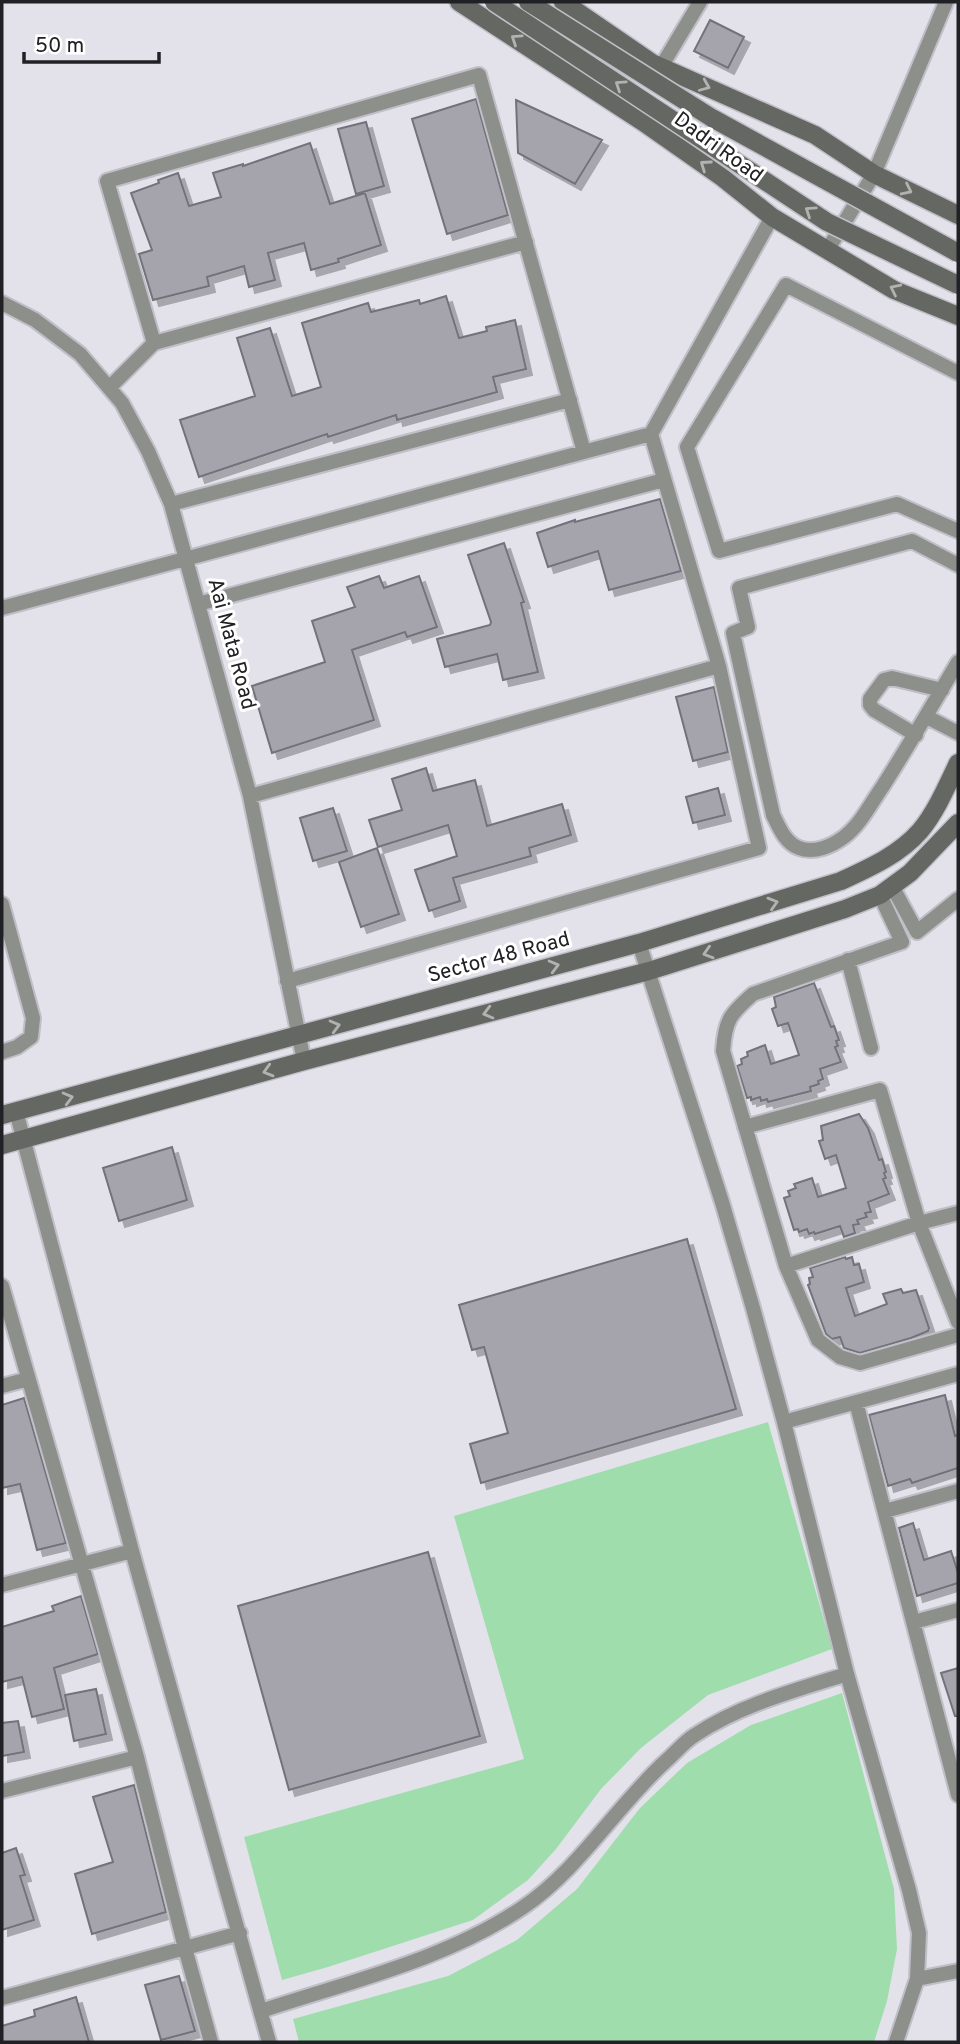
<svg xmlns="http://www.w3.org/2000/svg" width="960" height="2044" viewBox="0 0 960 2044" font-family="Overpass,sans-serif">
  <defs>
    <filter id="shadow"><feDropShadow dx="6" dy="6" stdDeviation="0" flood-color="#0004"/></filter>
  </defs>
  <rect width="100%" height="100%" fill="#e3e2eb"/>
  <path fill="#9fddad" d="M768 1422 832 1649 708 1695 641 1748 601 1789 556 1849 528 1880 473 1920 328 1967 282 1980 244 1837 524 1759 454 1516Z
    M842 1693 894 1889 897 1949 887 2001 874 2042H299L293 2019 448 1976 517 1940 577 1889 640 1808 687 1763 751 1725Z"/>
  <path fill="#a5a3ac" stroke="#73727a" stroke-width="2" filter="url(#shadow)" d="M710 20 744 37 728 68 694 51Z
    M476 99 508 215 447 234 412 119Z
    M516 100 602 140 575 184 518 153Z
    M366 122 384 186 356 194 338 129Z
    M310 143 330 204 365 193 381 245 338 259 339 262 311 270 304 243 268 253 275 280 249 287 244 266 207 277 209 286 153 300 139 254 152 250 131 193 159 183 158 180 178 173 189 206 221 197 213 173 243 164V166Z
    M446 296 459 338 487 331 486 327 515 320 526 369 493 377 497 392 397 420 396 415 328 437 327 434 199 477 180 420 255 396 237 338 270 328 292 396 321 387 302 323 368 303 371 312 419 300 420 304Z
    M660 499 681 571 609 590 598 551 548 567 537 533 575 520V522Z
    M504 543 524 602 521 603 538 672 503 680 497 654 445 667 437 639 490 625 491 622 468 555Z
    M379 576 384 588 419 576 437 627 407 637 405 632 352 650 374 720 272 753 252 686 325 662 312 621 355 607 347 587Z
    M714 687 728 752 693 761 676 697Z
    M426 768 433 791 475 780 487 826 562 804 571 835 529 848 531 856 453 878 460 901 429 911 415 870 457 856 448 825 378 847 369 820 402 810 392 779Z
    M718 788 725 815 693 823 686 797Z
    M333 808 347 851 313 861 300 818Z
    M377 848 399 914 361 927 339 862Z
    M814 983 831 1027 834 1026 839 1040 836 1041 838 1046 835 1047 841 1062 820 1069 823 1079 818 1081 819 1084 810 1087 811 1091 768 1102 767 1099 761 1101 760 1097 751 1100V1097L747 1098 737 1066 742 1064 741 1059 748 1056 747 1052 765 1045 771 1064 799 1055 788 1023 778 1026 772 1009 776 1007 774 997Z
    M859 1114 868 1128 879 1160 882 1159 886 1172 884 1173 886 1178 883 1179 889 1194 868 1202 871 1212 865 1213 867 1217 857 1220 859 1224 853 1225 855 1233 844 1237 840 1226 815 1234 814 1232 809 1234 807 1229 799 1232 798 1229 794 1230 784 1198 790 1196 788 1191 796 1188 794 1184 812 1178 818 1197 846 1188 836 1155 825 1159 819 1141 823 1140 821 1126Z
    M172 1147 187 1200 119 1221 103 1168Z
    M687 1239 736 1409 481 1483 470 1444 508 1433 484 1347 472 1350 459 1305Z
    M845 1257 846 1259 852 1257 854 1265 859 1264 864 1282 846 1288 855 1316 887 1304 883 1294 901 1289 903 1293 916 1290 929 1328 928 1331 911 1338 860 1353 844 1348 840 1337 832 1339 826 1334 808 1285 810 1284 809 1278 813 1277 810 1268Z
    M945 1395 955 1436 958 1435V1468L912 1483 910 1479 888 1486 869 1415Z
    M24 1398 66 1543 37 1550 20 1484 2 1488V1405Z
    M913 1523 924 1560 951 1551 958 1573V1583L917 1596 899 1528Z
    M428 1552 480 1736 289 1790 238 1606Z
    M81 1596 98 1654 54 1668 64 1709 32 1717 22 1677 2 1682V1627L54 1611 52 1606Z
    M958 1668V1716H955L941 1673Z
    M96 1689 106 1734 74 1741 65 1695Z
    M18 1721 24 1752 2 1756V1723Z
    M134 1785 166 1912 92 1934 75 1874 113 1862 93 1797Z
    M16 1848 25 1875 20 1876 34 1920 2 1930V1853Z
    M179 1976 195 2031 161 2040 145 1985Z
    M76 1997 89 2042H2V2026L35 2016 34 2010Z"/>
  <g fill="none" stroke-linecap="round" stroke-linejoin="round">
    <g stroke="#c0bfc7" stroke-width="18">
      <path id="street" d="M661 67 700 2
        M828 249 874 174 946 2
        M2 303 35 320 80 354 122 403 148 451 171 504 250 796 304 1061
        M154 343 107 181 479 75 584 452
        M958 373 786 285 687 447 719 551 897 504 958 531
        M109 388 154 343 526 242
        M171 504 570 400
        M958 565 912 541 739 588 748 627 733 633 773 815C779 827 785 843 799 848 814 854 832 846 844 837 861 824 871 803 883 786 909 745 933 704 958 662
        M198 604 664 480
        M2 608 651 434 772 217
        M927 717 958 733
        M916 735 874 710 870 705V699L884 680 892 678 942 690
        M250 796 719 666
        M892 886 917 932 958 899
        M880 895 902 942 753 994C730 1014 725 1020 723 1051L786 1266 818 1340 840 1357 860 1363 958 1335
        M2 904 33 1018 31 1037 17 1047 2 1052
        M639 943 722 1202 753 1308 784 1422 847 1674 909 1890 919 1933 917 1979 896 2042
        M848 960 871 1048
        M287 981 759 848 719 666 651 434
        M16 1111 132 1551 269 2042
        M745 1127 880 1090 919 1223 958 1322
        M786 1266 919 1223 958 1213
        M2 1286 137 1757 185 1948 211 2042
        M2 1386 28 1379
        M856 1402 958 1795
        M784 1422 958 1374
        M885 1511 958 1491
        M2 1585 132 1551
        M914 1622 958 1610
        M2 1791 137 1757
        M917 1979 958 1971
        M2 1998 240 1933
        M261 2011C348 1982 445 1960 522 1908 580 1869 616 1806 667 1760 676 1752 685 1741 695 1735 740 1705 796 1690 847 1674"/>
    </g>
    <g stroke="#c0bfc7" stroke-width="21">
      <path id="secondary" d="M459 2 643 122 723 178 772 217 894 290 958 316
        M563 2 652 63 815 135 874 174 958 215
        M2 1115 639 943 841 881C869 868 899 855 920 831 936 812 947 786 958 763
        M2 1145 304 1061 649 971 845 909 880 895 910 873 958 823"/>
    </g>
    <use href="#street" stroke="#8d8f8b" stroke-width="14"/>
    <use href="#secondary" stroke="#656762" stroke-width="18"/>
    <g stroke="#c0bfc7" stroke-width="21" stroke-linecap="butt">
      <path id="secondary-bridge" d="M494 2 827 222 958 285
        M528 2 712 118 958 253"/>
    </g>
    <use href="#secondary-bridge" stroke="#656762" stroke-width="18"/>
  </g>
  <defs><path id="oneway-chevron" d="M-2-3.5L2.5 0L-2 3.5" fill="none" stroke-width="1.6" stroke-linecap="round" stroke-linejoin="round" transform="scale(1.75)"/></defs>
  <g stroke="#b2b3b0">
    <use href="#oneway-chevron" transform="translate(516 39) rotate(-146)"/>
    <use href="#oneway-chevron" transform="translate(620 85) rotate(-146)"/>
    <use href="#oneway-chevron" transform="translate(705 86) rotate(23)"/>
    <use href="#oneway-chevron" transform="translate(705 165) rotate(-145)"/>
    <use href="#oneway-chevron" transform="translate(907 190) rotate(26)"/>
    <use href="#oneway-chevron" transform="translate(810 211) rotate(-146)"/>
    <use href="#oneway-chevron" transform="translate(895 289) rotate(-154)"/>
    <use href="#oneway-chevron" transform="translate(773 903) rotate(-17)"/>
    <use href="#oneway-chevron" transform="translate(708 953) rotate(163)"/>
    <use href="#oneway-chevron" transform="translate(554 966) rotate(-15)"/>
    <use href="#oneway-chevron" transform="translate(488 1013) rotate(165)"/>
    <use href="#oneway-chevron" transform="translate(335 1026) rotate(-15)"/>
    <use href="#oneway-chevron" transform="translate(268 1071) rotate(164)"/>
    <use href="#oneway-chevron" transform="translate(68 1098) rotate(-15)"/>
  </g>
  <g text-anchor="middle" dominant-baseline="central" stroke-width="6" stroke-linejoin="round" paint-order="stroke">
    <g font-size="21" fill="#212024" stroke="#fff">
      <text transform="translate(718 148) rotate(36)">Dadri Road</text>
      <text transform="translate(231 644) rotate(75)">Aai Mata Road</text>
      <text transform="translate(499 958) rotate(-15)">Sector 48 Road</text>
    </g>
  </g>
  <rect width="960" height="2044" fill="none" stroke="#212024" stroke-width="7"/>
  <path d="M24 52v10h135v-10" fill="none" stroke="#212024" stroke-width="3.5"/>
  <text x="35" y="52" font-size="21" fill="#212024" stroke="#ffffff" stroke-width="5" paint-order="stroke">50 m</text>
</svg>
